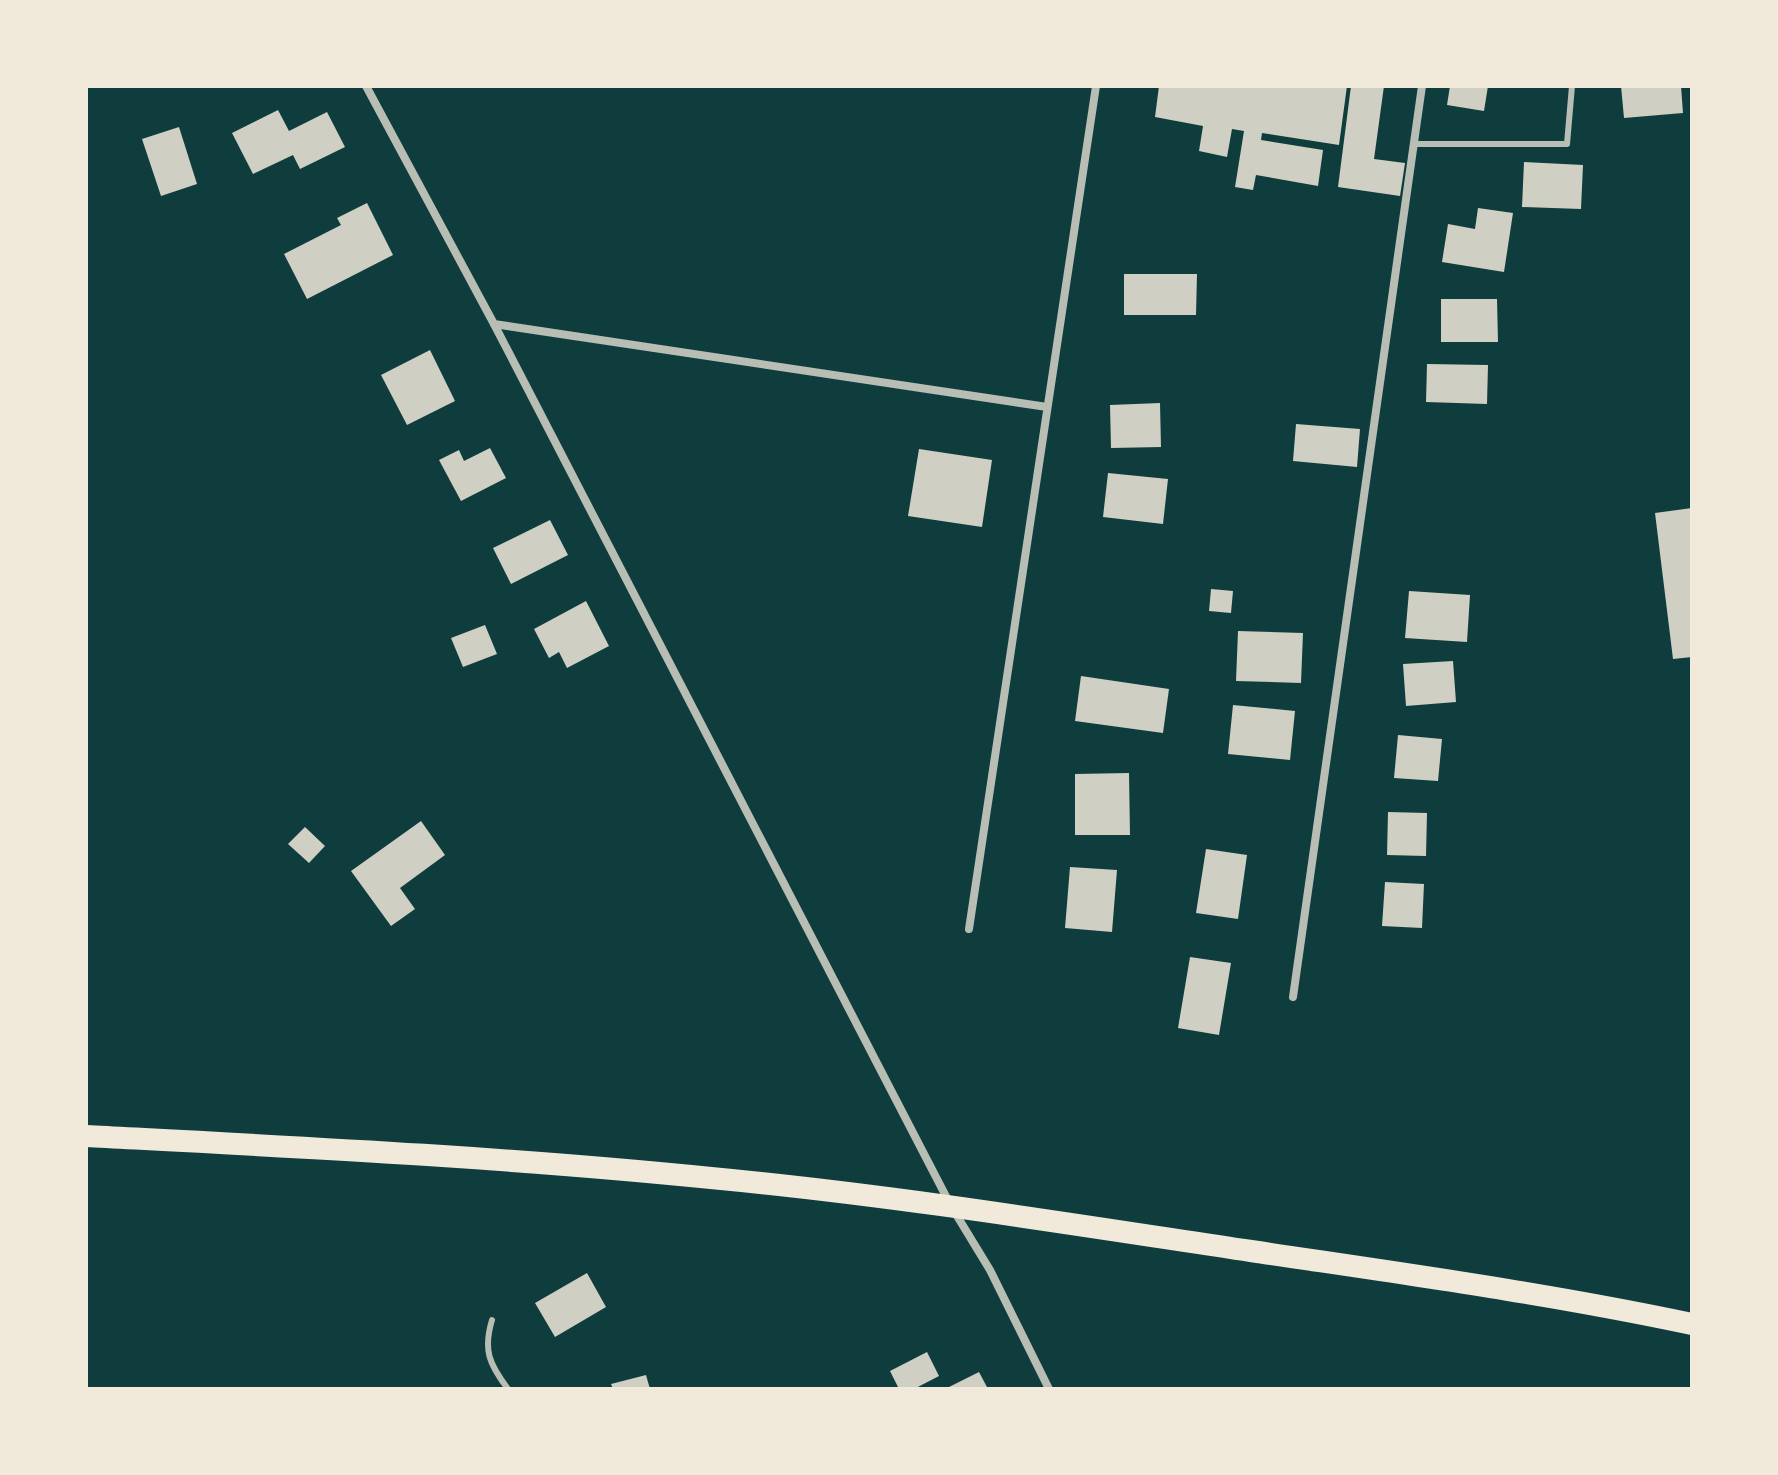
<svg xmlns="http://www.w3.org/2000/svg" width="1778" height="1475" viewBox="0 0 1778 1475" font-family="'IBM Plex Sans',sans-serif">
  <rect width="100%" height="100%" fill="#0f3d3e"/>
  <path fill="#cfcfc3" d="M1159 86H1347L1339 145 1262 133 1261 140 1323 150 1318 186 1256 175 1253 190 1235 187 1244 131 1232 129 1227 157 1199 151 1203 126 1155 117Z
    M1351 86H1384L1374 159 1405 163 1400 196 1338 187Z
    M1450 86H1488L1484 111 1447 105Z
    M1621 86H1681L1683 113 1624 118Z
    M278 110 289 131 327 112 345 147 300 169 293 155 253 174 232 133Z
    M179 127 197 184 161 196 142 139Z
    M1524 162 1583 165 1581 209 1522 207Z
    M367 203 393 255 307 299 284 254 341 225 337 218Z
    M1478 208 1513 213 1504 272 1442 262 1448 224 1475 229Z
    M1124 274H1197L1196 315H1124Z
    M1441 299H1497L1498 342H1441Z
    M430 350 455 401 407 425 381 375Z
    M1427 364 1488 365 1487 404 1426 402Z
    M1160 403 1161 447 1111 448 1110 405Z
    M1296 424 1360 429 1357 467 1293 461Z
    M490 448 506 478 461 501 439 460 459 450 464 461Z
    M919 449 992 460 982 527 908 516Z
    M1108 473 1168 479 1163 524 1103 517Z
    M1692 508V657L1673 659 1655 513Z
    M550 520 568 555 511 584 493 548Z
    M1211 589 1233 591 1231 613 1209 611Z
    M1409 591 1470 595 1467 642 1405 638Z
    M586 601 609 646 567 668 559 652 549 658 534 629Z
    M485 625 497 654 463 667 451 638Z
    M1238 631 1303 633 1301 683 1236 681Z
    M1453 661 1456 702 1406 706 1403 664Z
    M1081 676 1169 689 1163 733 1075 721Z
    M1233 705 1295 711 1290 760 1228 754Z
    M1398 735 1442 739 1438 781 1394 778Z
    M1129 773 1130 835H1075V774Z
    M1388 812 1427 813 1426 856 1387 855Z
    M421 821 445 855 400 888 415 909 391 926 351 871Z
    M305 827 325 846 309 863 288 844Z
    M1206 849 1247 855 1238 919 1196 913Z
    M1070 867 1117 870 1112 932 1065 928Z
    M1385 882 1424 884 1422 928 1382 926Z
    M1190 957 1231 963 1219 1035 1178 1028Z
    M587 1273 606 1307 555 1337 535 1303Z
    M927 1352 939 1376 914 1389H899L890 1371Z
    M979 1372 988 1389H945Z
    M646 1375 650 1389H613L611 1384Z"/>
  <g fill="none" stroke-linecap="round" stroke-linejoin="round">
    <path stroke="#b8beb3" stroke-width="6" d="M1413 144H1567L1572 86
      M492 1320C483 1350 489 1364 508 1389"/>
    <path stroke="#b8beb3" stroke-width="8" d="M366 86 494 324 951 1206 990 1270 1049 1389
      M494 324 1047 407
      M969 929 1096 86
      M1293 997 1422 86"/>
    <path stroke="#f1e9da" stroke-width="22" d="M86 1136C295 1147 503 1157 711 1178 892 1195 1071 1224 1251 1251 1398 1273 1546 1293 1692 1324"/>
  </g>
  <rect width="1778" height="1475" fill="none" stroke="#f1e9da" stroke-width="176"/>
</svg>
